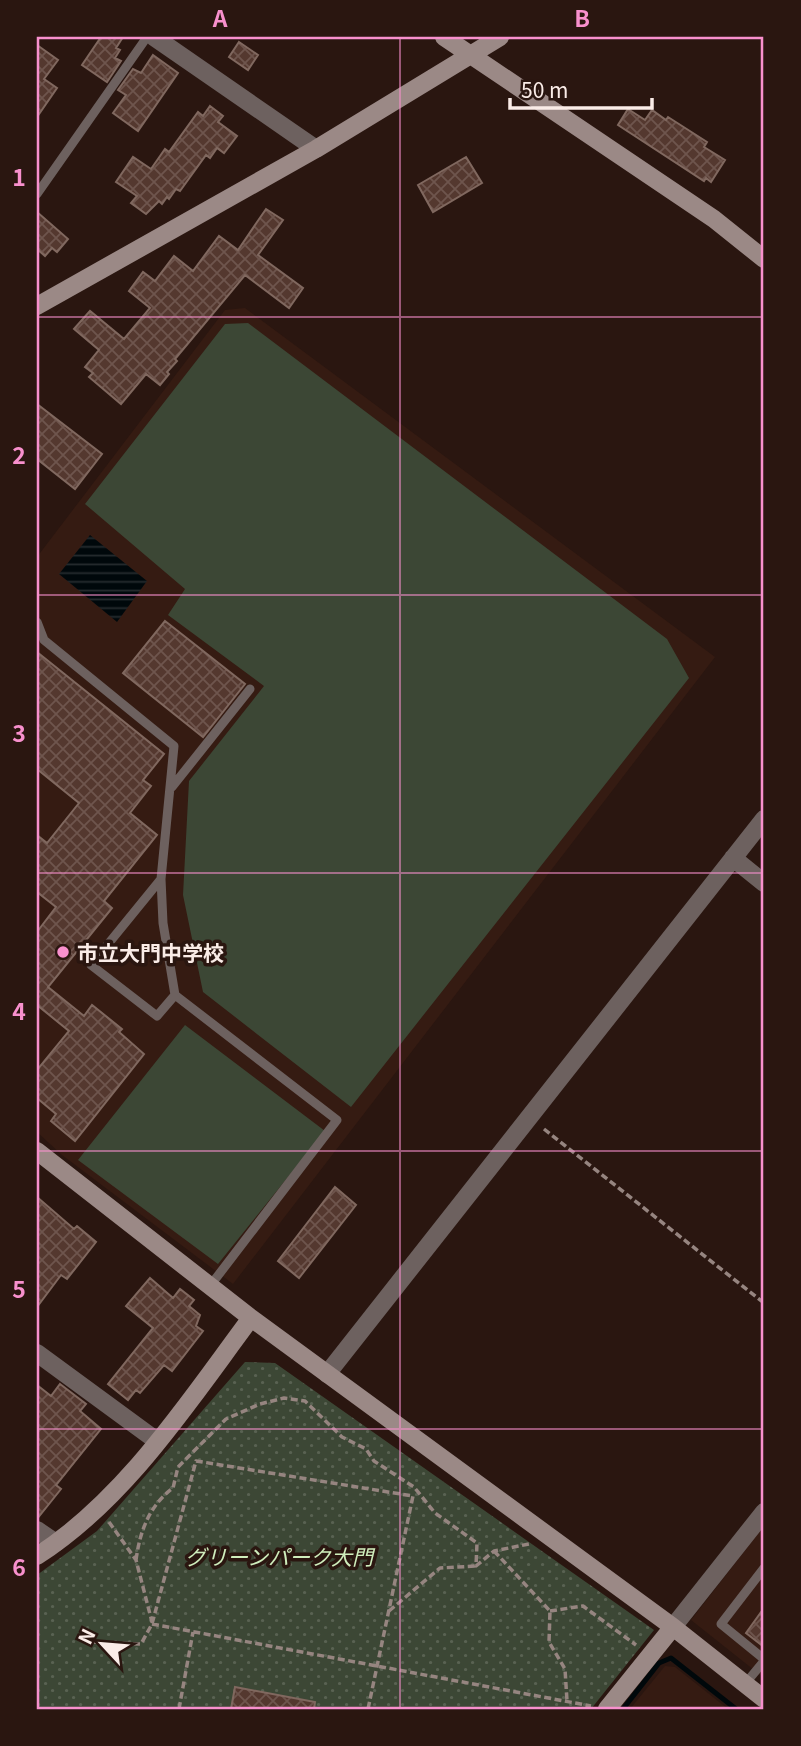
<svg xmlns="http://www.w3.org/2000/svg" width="801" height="1746" viewBox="0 0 801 1746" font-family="Georgia,'Noto Sans JP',serif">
  <defs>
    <pattern id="grass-dots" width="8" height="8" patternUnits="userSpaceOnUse" patternTransform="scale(1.75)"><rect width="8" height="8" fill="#3c4735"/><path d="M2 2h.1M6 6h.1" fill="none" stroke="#596252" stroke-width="1.8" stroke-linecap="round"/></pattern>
    <pattern id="water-rules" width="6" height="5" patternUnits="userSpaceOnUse" patternTransform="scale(1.75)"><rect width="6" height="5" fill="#00080b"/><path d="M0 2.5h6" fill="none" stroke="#262c2f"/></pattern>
    <pattern id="building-cross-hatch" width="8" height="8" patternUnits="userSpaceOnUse" patternTransform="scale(1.75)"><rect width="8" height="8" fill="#54382f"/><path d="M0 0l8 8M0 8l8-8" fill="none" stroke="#6e554d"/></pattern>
  </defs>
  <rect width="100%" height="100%" fill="#2a1610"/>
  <path fill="#351b12" d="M245 308 715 657 233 1284 62 1155 37 1132V557L225 310Z
    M764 1526V1678L691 1620Z
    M665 1666 675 1667 728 1709H630Z"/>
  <path fill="url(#grass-dots)" d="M245 1362 275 1363 654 1630 591 1709H37V1575L97 1531Z"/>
  <path fill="#3c4735" d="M248 323 667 639 689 678 351 1107 203 992 183 895 189 781 264 686 168 615 185 589 85 504 225 324Z
    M185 1025 325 1131 218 1264 78 1160Z"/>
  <path fill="url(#water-rules)" d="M90 535 147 581 117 622 59 574Z"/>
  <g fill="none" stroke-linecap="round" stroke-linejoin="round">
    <path stroke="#00080b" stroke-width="5" d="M623 1709 659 1663 671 1658 736 1709"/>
  </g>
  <path fill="url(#building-cross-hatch)" stroke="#80685f" stroke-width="2" d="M101 37H123L116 48 120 50 115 58 121 61 107 82 82 65Z
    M239 42 258 55 248 70 229 57Z
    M37 45 58 60 44 79 57 88 37 117Z
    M153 55 178 73 138 131 113 113 126 95 118 90 133 69 141 73Z
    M210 106 223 116 218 122 237 136 224 153 217 148 210 158 206 155 180 191 176 189 169 199 167 197 162 204 159 201 146 214 131 203 137 196 116 182 133 157 151 169 165 149 169 152 198 112 203 116Z
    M628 109 645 120 652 110 666 120 668 117 707 142 704 147 725 160 711 182 706 178 704 181 618 125Z
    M466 157 482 183 433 212 418 185Z
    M266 209 283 220 258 255 303 288 289 308 245 275 175 359 177 361 167 372 169 374 160 385 146 374 121 404 89 377 93 373 85 367 99 350 74 329 90 311 124 339 150 308 129 291 143 272 155 281 174 256 193 271 219 236 238 250Z
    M37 212 68 239 57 252 52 248 45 256 37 249Z
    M37 404 102 454 75 489 37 459Z
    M165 621 245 684 203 737 123 673Z
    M37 652 164 754 143 780 151 786 130 813 157 835 104 901 112 908 48 987 84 1016 92 1005 122 1029 119 1032 144 1054 75 1141 51 1121 56 1114 37 1098V1070L69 1031 37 1005V932L56 907 37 892V835L47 843 79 803 37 769Z
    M335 1187 356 1205 299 1278 278 1261Z
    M37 1197 74 1229 77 1226 96 1242 67 1279 61 1275 37 1307Z
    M150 1278 173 1298 180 1289 194 1300 189 1306 200 1315 196 1326 203 1331 172 1371 164 1365 140 1393 136 1390 128 1400 108 1384 153 1328 126 1306Z
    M60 1384 86 1404 80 1411 101 1429 56 1485 61 1489 37 1519V1385L51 1396Z
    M764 1608V1647L746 1633Z
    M235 1687 315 1702 314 1709H231Z"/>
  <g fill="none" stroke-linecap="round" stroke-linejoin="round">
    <path stroke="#968580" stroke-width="3.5" stroke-dasharray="7 3.5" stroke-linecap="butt" d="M544 1129 764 1303
      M109 1522 136 1560 152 1622
      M494 1551 550 1611 549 1642 565 1669 567 1701
      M136 1560C140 1531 149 1506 173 1488L178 1467 226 1419 260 1404 284 1398 305 1401 342 1437 366 1449 374 1461 414 1487 435 1513 477 1543 476 1566 494 1551 529 1544
      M389 1611 440 1568 476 1566
      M550 1611 583 1606 636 1645
      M152 1624 591 1706
      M91 1642 141 1644 152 1624 196 1461 413 1496 368 1709
      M179 1709 193 1632"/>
    <path stroke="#6d615f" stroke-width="9" d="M37 194 147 37
      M37 622 44 640 174 746 161 879
      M172 787 250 689
      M175 995 163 923 161 879 91 965 157 1016 175 995 337 1120 210 1286
      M764 1568 721 1624 764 1659
      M745 1684 764 1661"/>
    <path stroke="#6d615f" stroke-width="18" d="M154 37 316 149
      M733 858 764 883
      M37 1353 157 1441
      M327 1374 764 819
      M37 1530 56 1543
      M673 1627 764 1512"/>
    <path stroke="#9b8986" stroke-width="18" d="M444 37 714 219 764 259
      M37 306 316 149 500 37
      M37 1151 251 1318 673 1627 764 1699
      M37 1556C126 1499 189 1401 251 1318
      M607 1709 673 1627"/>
  </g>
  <path fill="none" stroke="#f890cd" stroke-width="2" stroke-opacity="0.55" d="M400 37V1709M37 317H764M37 595H764M37 873H764M37 1151H764M37 1429H764"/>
  <circle fill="#f890cd" stroke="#2a1610" stroke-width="2.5" cx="63" cy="952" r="7"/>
  <g text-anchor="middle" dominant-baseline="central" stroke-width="7" stroke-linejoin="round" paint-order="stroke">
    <g font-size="21" font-weight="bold" fill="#faece7" stroke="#2a1610" text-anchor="start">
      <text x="77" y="952">市立大門中学校</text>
    </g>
    <g font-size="21" font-style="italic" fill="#cfedbc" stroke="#2a1610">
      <text x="279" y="1556">グリーンパーク大門</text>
    </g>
  </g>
  <rect width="801" height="1746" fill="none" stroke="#2a1610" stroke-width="77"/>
  <g transform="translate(102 1644) rotate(296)" stroke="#2a1610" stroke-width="5" paint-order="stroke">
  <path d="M0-5L12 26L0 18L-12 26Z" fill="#faece7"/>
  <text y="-10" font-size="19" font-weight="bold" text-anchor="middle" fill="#faece7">N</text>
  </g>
  <path d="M510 98v10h142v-10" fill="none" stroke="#faece7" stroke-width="3.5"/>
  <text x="521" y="98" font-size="21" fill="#faece7" stroke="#2a1610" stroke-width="5" paint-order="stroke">50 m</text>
  <rect x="38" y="38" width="724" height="1670" fill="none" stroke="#f890cd" stroke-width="2.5"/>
  <g font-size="23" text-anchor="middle" font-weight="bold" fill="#f890cd">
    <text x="220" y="27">A</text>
    <text x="582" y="27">B</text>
    <text x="19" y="186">1</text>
    <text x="19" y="464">2</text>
    <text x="19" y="742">3</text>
    <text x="19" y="1020">4</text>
    <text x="19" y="1298">5</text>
    <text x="19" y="1576">6</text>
  </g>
</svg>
